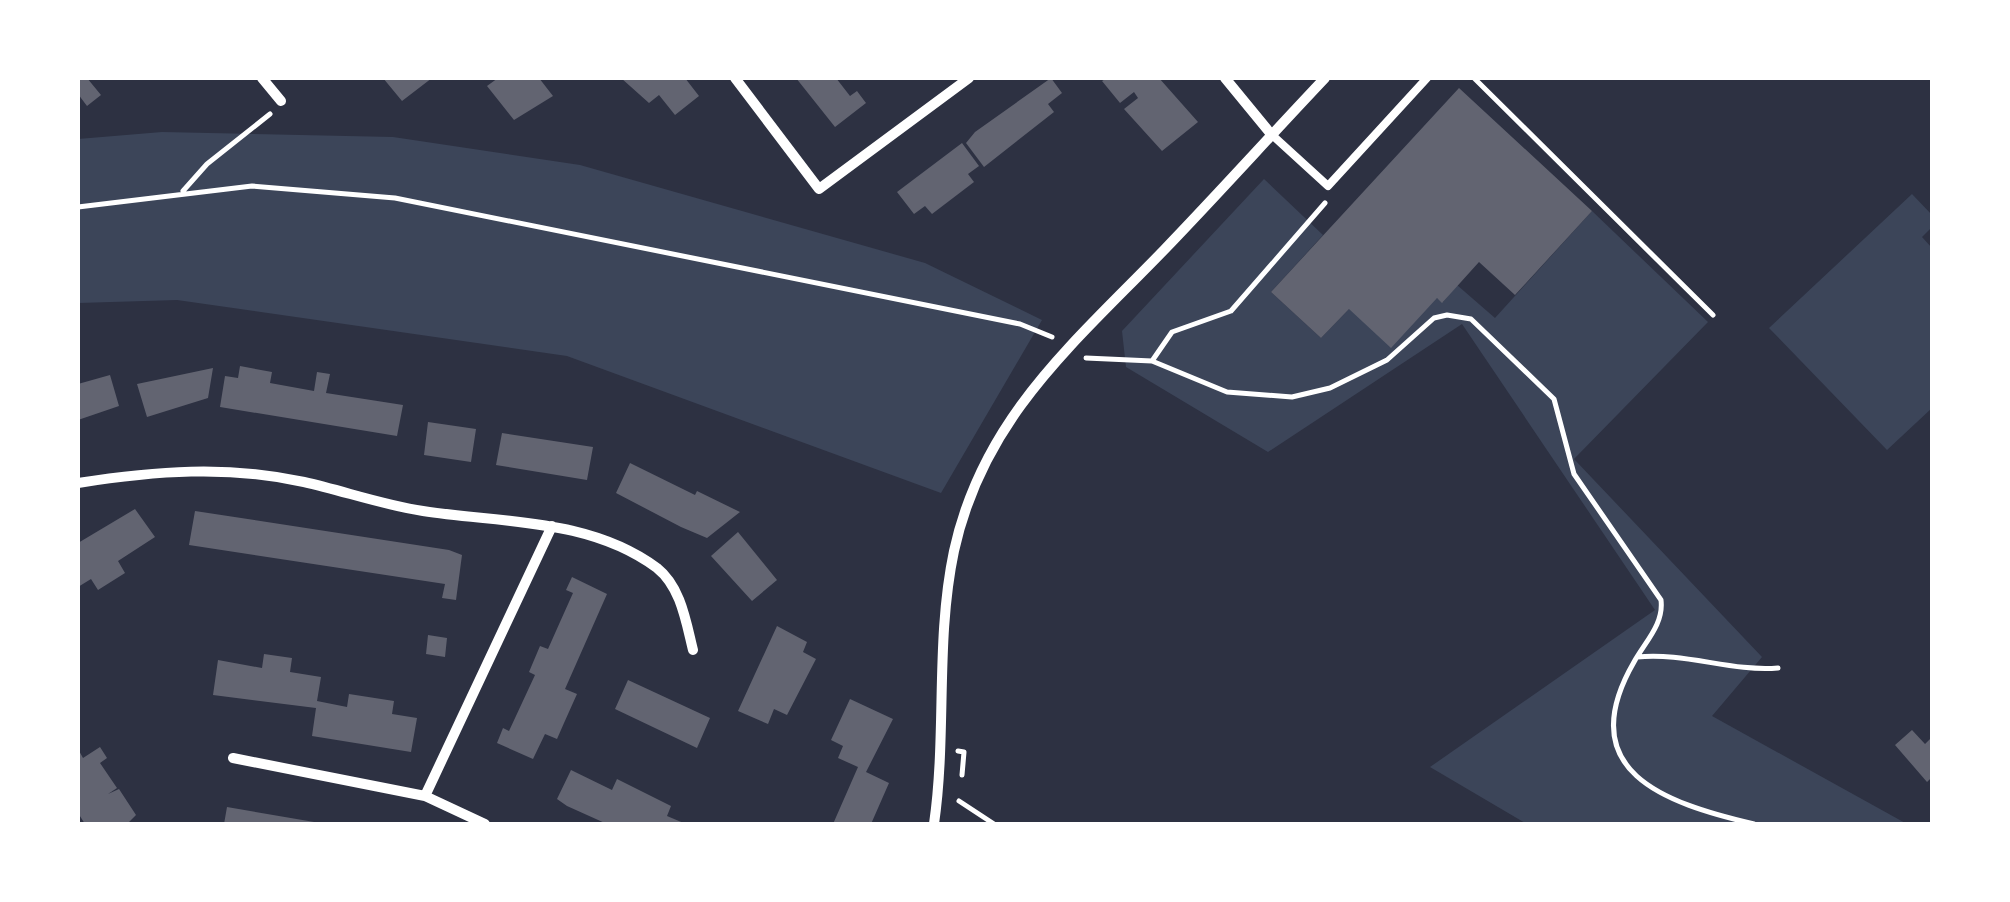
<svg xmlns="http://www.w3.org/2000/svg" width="2010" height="902" viewBox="0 0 2010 902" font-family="'Alegreya Sans',sans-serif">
  <rect width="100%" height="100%" fill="#2d3142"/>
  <path fill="#3c4559" d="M162 132 393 137 580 165 925 263 1042 320 941 493 567 356 177 300 78 303V139Z
    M1264 179 1323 235 1271 292 1321 338 1349 309 1437 298 1443 302 1457 285 1495 318 1592 211 1708 322 1574 459 1762 657 1712 716 1907 824H1527L1430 767 1655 610 1462 324 1268 452 1126 367 1122 331Z
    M1912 194 1932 215V227L1922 237 1932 248V408L1887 450 1769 328Z"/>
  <path fill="#626471" d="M78 78H87L101 95 87 106 78 94Z
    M383 78H432L402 101Z
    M498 78H539L553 96 514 120 487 86Z
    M621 78H685L699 96 675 115 659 95 649 103Z
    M796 78H836L850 96 857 91 866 103 835 127Z
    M1051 78 1062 93 1048 104 1054 112 984 167 966 143 975 132Z
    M1107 78H1159L1198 122 1162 151 1124 109 1138 98 1134 92 1120 103 1102 81Z
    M1459 88 1592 211 1515 295 1479 262 1442 303 1437 298 1391 348 1349 309 1321 338 1271 292Z
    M962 143 979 166 968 174 974 182 932 214 925 206 914 214 897 192Z
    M240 366 272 372 270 383 314 391 317 372 330 374 326 393 403 405 397 436 220 407 225 376 238 378Z
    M213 368 208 398 147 417 137 384Z
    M110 375 119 406 78 420V384Z
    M428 422 476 429 471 462 424 455Z
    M502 433 593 447 587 480 496 465Z
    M630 463 695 495 697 491 740 512 707 538 681 527 616 493Z
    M135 509 155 537 118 561 125 573 98 590 91 579 78 587V543Z
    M195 511 449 550 462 555 456 600 442 598 445 584 189 545Z
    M738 532 777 580 752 601 711 556Z
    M572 577 607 594 565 689 577 694 564 723 557 739 545 734 533 759 497 743 503 728 509 731 535 675 529 672 540 646 548 649 560 622 573 593 566 590Z
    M777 626 807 642 803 652 816 659 787 715 774 709 768 724 738 711Z
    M428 635 447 638 445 657 426 654Z
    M264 654 292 658 290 672 321 677 317 701 347 707 349 694 394 701 392 714 417 718 411 752 312 736 316 708 213 695 218 660 262 668Z
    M628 680 710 718 697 748 615 709Z
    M850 699 893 719 866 772 889 783 871 824H833L858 767 838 758 843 746 831 740Z
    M1912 730 1925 744 1932 737V777L1927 782 1895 745Z
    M100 747 107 758 100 763 117 788 108 794 119 789 136 815 127 824H85L78 813V749L83 758Z
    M571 770 612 790 617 779 671 806 667 816 686 824H607L567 806 557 799Z
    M227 807 320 823V824H224Z"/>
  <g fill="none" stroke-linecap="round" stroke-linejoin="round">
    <path stroke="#fff" stroke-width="5" d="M1474 78 1713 315
      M183 191 207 164 270 114
      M78 207 252 186 395 198 1020 324 1052 337
      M1086 358 1152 361 1227 392 1292 397 1330 388 1387 360 1434 318 1447 315 1471 319 1554 399 1574 474 1661 600C1664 624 1645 642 1634 662 1571 771 1664 803 1754 824
      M1152 361 1172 332 1231 311 1325 203
      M1637 657C1685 652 1731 672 1778 668
      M958 751 964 752 962 775
      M959 801 994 824"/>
    <path stroke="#fff" stroke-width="8" d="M1271 134 1328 186 1427 78"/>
    <path stroke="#fff" stroke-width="10" d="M262 78 281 101
      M735 78 819 189 969 78
      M1225 78 1271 134
      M78 483C154 471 228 465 304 482 344 491 383 505 423 511 501 523 590 518 657 568 681 587 686 622 693 650
      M233 758 425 796 485 824
      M425 796 552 526
      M934 824C947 734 935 641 954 551 983 418 1073 344 1164 250 1218 194 1271 135 1325 78"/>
  </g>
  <rect width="2010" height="902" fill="none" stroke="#ffffff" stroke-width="160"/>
</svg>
